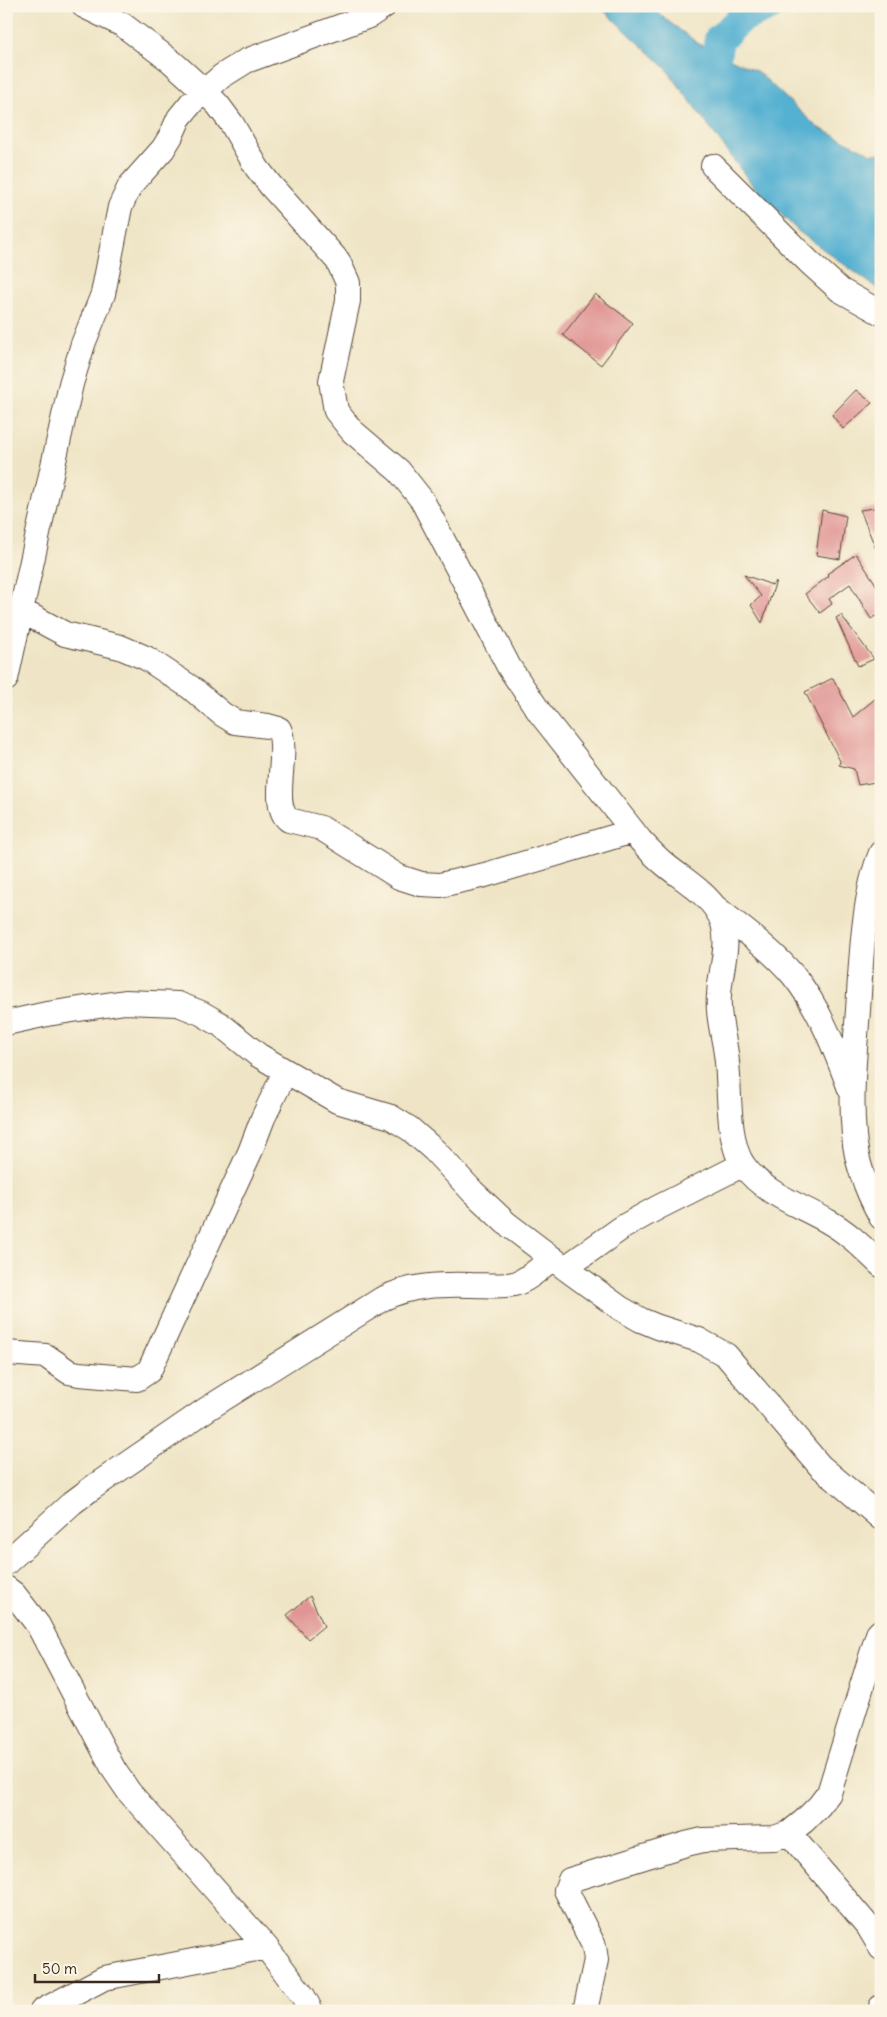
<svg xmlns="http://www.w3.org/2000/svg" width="887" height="2017" viewBox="0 0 887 2017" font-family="Delius,sans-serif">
  <rect width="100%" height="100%" fill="#fcf5e5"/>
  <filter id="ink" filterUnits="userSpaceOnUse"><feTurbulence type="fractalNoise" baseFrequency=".02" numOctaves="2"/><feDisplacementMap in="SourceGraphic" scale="10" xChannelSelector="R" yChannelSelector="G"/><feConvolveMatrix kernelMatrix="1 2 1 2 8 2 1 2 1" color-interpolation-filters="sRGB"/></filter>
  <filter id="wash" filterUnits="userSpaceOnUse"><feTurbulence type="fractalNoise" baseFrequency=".0096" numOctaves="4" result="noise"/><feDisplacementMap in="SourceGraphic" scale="20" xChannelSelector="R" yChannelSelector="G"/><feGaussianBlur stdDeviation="1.12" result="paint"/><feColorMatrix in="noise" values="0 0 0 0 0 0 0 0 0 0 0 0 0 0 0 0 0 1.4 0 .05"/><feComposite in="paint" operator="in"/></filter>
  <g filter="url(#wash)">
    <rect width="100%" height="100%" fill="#efe5c6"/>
    <path fill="#54b1d2" stroke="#486e78" d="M599 6H652L665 19 699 44 758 72 817 127 872 154 881 153V291L798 231 753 186 665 67Z"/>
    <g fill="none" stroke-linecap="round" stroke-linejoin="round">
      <path stroke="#54b1d2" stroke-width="30" d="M705 92 713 77 719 39 743 17 770 6"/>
    </g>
    <g id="blocks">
      <path fill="#e09594" d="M595 294 633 323 601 365 563 335Z
        M856 390 872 403 843 429 832 415Z
        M881 507V559H880L860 510Z
        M822 510 846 516 840 559 816 555Z
        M856 554 881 592V613L871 619 850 584 829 599 832 604 820 613 805 594 829 576 827 574Z
        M744 575 772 585 776 581 762 623 751 605 761 596Z
        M841 615 874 659 858 666 836 618Z
        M833 678 853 717 876 698 881 707V781L858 785 854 769 839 765 840 761 805 692Z
        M310 1596 324 1626 308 1639 287 1615Z"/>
    </g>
  </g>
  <g filter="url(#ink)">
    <use href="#blocks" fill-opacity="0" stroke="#564637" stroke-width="1"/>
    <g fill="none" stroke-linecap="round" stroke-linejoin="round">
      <g stroke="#564637" stroke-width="26">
        <path id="minor" d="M84 6 123 25 172 62 203 90 218 105 232 124 257 168 271 186 338 261 348 283V301L331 381 336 411 352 431 399 471 422 500 509 667 540 713 640 840C649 850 658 859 668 867 687 882 715 898 723 923 730 946 720 971 719 995 717 1019 725 1038 727 1062 730 1090 727 1144 744 1166 764 1194 800 1205 829 1222 849 1233 864 1249 881 1265
          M713 166 809 262 840 290 881 313
          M22 611 65 634 120 647 146 658 190 687 222 714 235 722 268 726 279 729C290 753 269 805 289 820L321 828 399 877 421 884 440 885 485 875 633 831
          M6 679 71 384 83 344 103 294 120 207 130 186 163 149 171 136 179 118 192 102 222 76 246 61 369 16 384 6
          M881 853C863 896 861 964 858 1010 855 1052 850 1093 854 1135 856 1164 867 1191 881 1217
          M715 907C741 928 771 949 793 975 820 1008 835 1049 850 1089
          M6 1023 47 1014 125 1002 178 1004 201 1013 220 1024 258 1055 337 1101 391 1117 410 1129 434 1150 473 1192 506 1223 565 1268 620 1308 641 1320 658 1327 699 1340 726 1355 820 1466 881 1518
          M565 1268 623 1227 657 1208 742 1165
          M6 1353 46 1356 69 1372 79 1374 137 1379 149 1371 250 1152 263 1118 285 1072
          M6 1563 72 1503 92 1488 207 1409 382 1299C411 1285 440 1284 472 1285 486 1285 500 1287 514 1284 529 1280 541 1267 552 1258
          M6 1588 14 1594 38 1625 114 1770 129 1792 266 1947 303 1996 311 2011
          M789 1833 868 1926 881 1948
          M42 2011 104 1978 266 1947
          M585 2011 596 1960 594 1946 566 1890 570 1880 686 1844 703 1840 774 1838 789 1833 804 1821 819 1806 829 1793 878 1634 881 1631
          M880 2011 881 2007"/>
      </g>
      <use href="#minor" stroke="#fff" stroke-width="24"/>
    </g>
  </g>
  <rect width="887" height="2017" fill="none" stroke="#fcf5e5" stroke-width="25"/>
  <path d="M35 1974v8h124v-8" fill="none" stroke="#3b2a1e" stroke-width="2.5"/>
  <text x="42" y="1974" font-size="15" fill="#3b2a1e" stroke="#fcf5e5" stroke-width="4" paint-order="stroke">50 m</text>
</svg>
